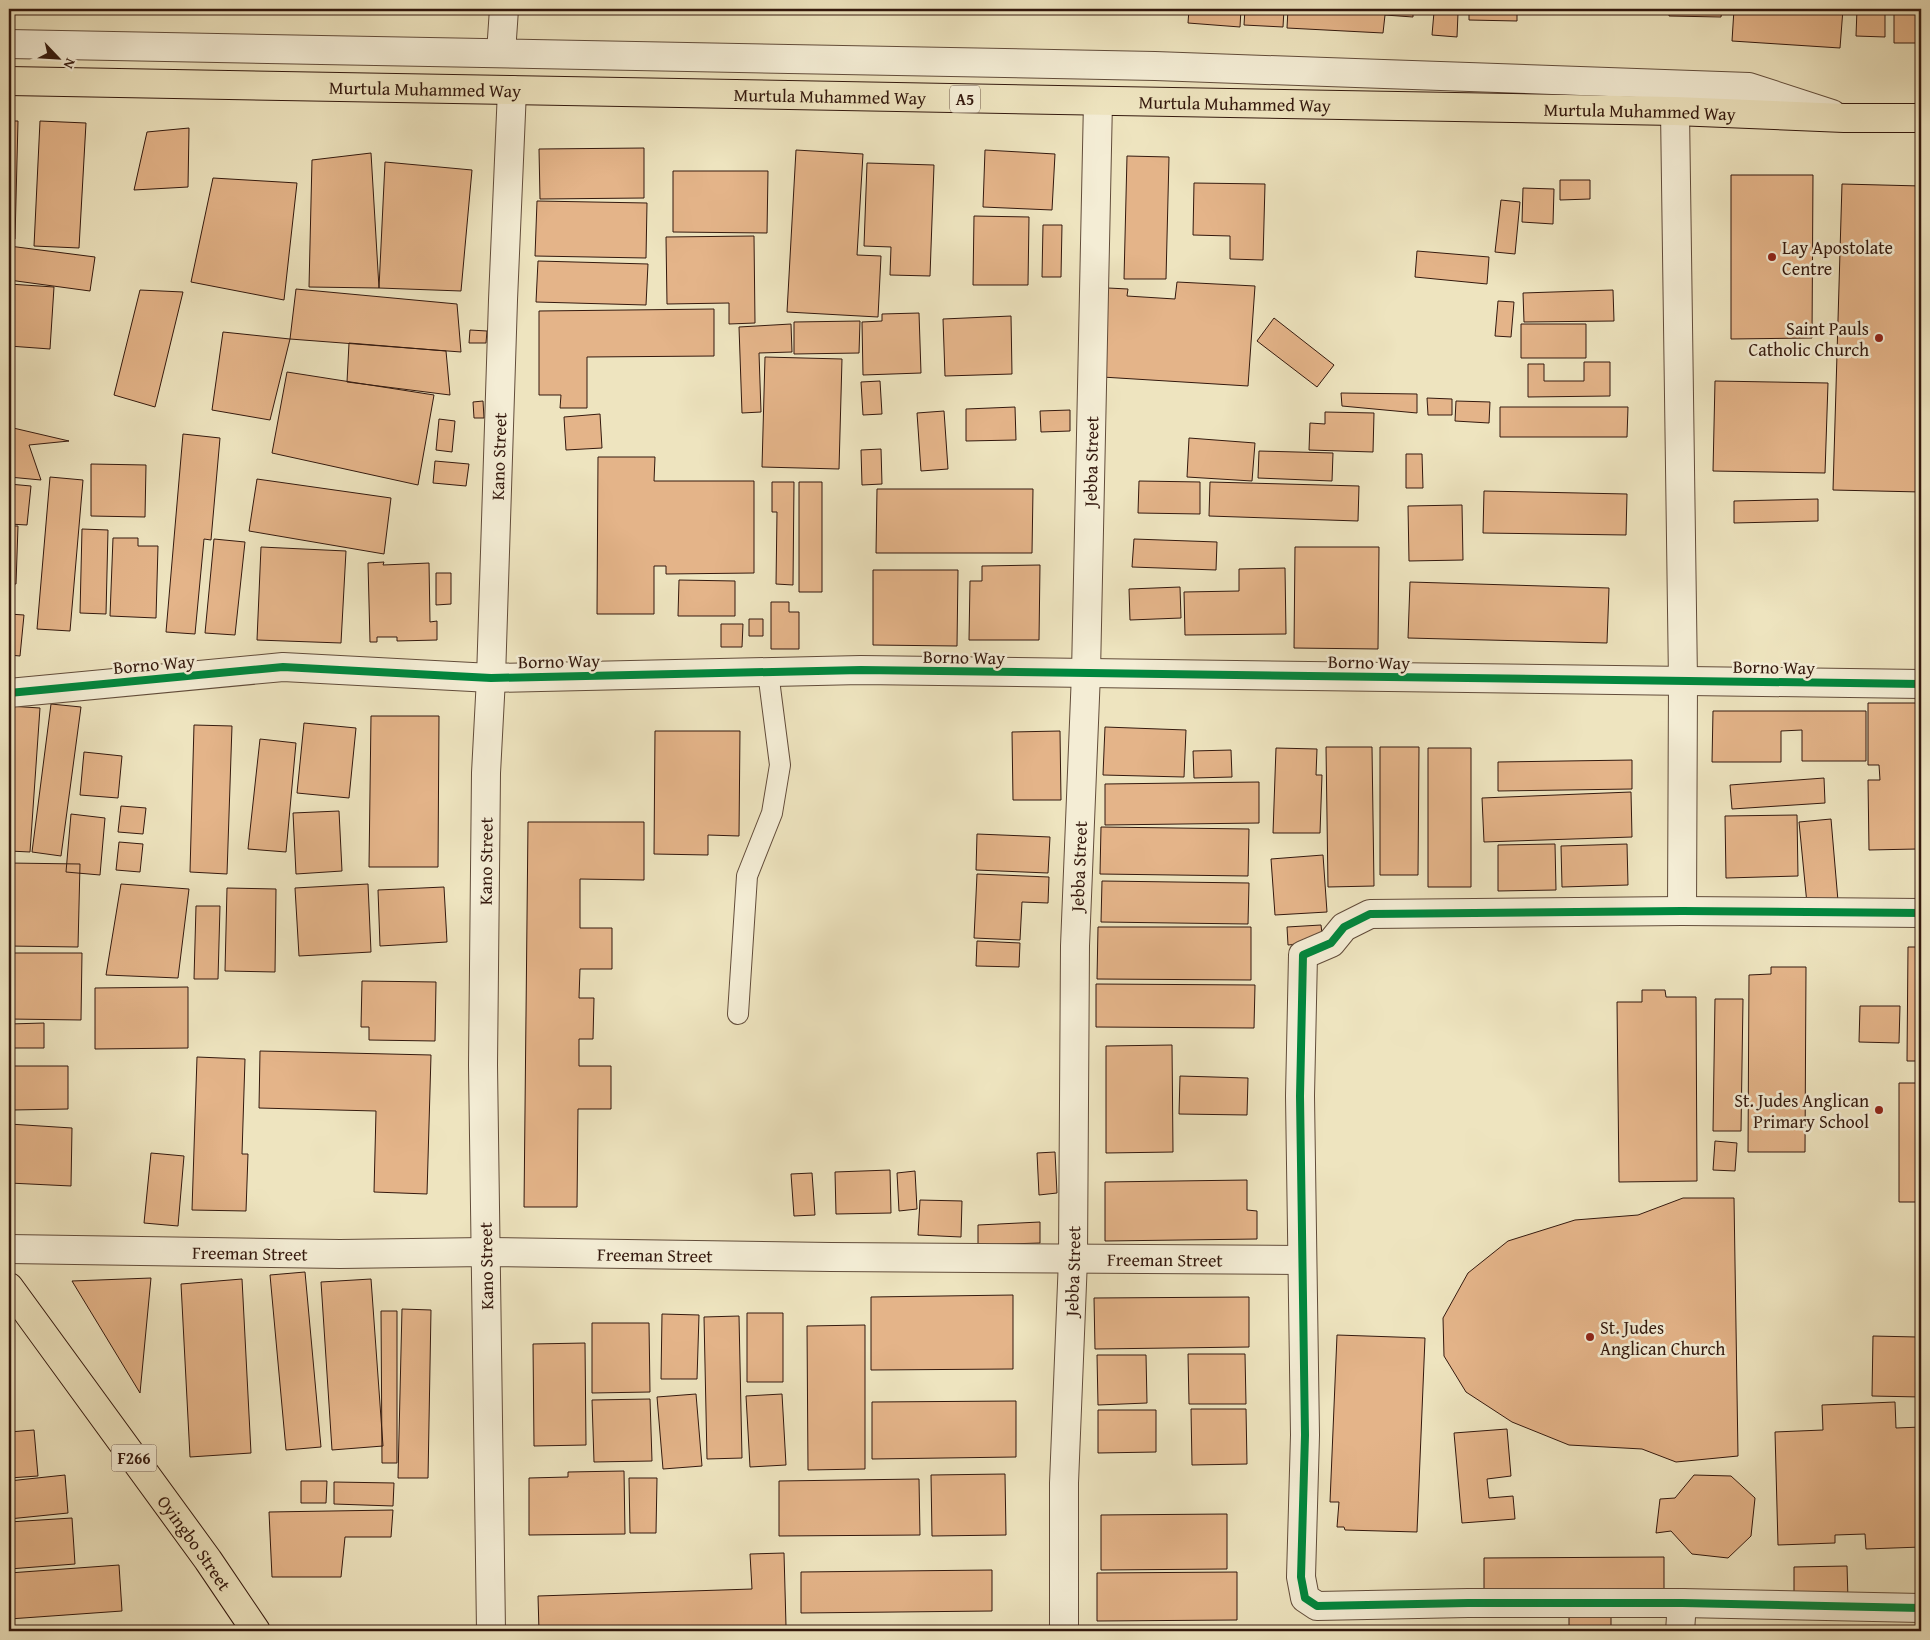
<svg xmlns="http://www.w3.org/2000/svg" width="1930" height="1640" viewBox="0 0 1930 1640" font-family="'Gentium Book Plus',serif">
  <rect width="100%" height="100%" fill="#eee4bf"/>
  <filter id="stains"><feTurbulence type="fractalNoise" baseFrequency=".004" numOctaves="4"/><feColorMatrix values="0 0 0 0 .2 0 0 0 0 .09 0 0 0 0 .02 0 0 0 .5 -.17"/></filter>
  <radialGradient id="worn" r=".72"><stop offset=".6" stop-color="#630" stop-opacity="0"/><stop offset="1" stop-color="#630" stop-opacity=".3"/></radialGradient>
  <path fill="#e4b489" stroke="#34190e" d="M1029 9H1067L1066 13Z
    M1189 9H1241L1240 27 1188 23Z
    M1245 9H1284L1283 27 1244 25Z
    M1288 9H1413V17L1385 15 1383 33 1287 28Z
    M1469 9H1517V21L1469 20Z
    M1669 9H1722L1721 17 1669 16Z
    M1734 9H1843L1840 48 1732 41Z
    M1857 9H1885V37L1856 36Z
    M1894 9H1921V43H1894Z
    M1434 12 1458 13 1457 37 1432 35Z
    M9 121H18L15 239H9Z
    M40 121 86 123 79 248 34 246Z
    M189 128 188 187 134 190 147 132Z
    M644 148V198L540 199 539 149Z
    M796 150 863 154 857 255 881 256 878 317 787 312Z
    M985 150 1055 154 1052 210 983 207Z
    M371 153 379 288 309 287 312 160Z
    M1127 156 1169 157 1166 279H1124Z
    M385 162 472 170 461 291 379 288Z
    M867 163 934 165 930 276 890 275 891 247 864 246Z
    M673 171H768L767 233 673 232Z
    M1731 175H1813L1812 338 1731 339Z
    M213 178 297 183 284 300 191 282Z
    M1560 180H1590V199L1560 200Z
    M1194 183 1265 184 1263 260 1230 259V236L1193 235Z
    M1842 184 1921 186V492L1833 490Z
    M1523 188 1554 189 1553 224 1522 222Z
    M1501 200 1520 202 1515 254 1495 252Z
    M537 201 647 203 646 258 535 256Z
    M974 216 1029 217 1028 285H973Z
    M1043 225H1062L1061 277H1042Z
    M754 236 755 323 729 324V303L667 304 666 237Z
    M9 246 95 257 90 291 9 280Z
    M1417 251 1489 257 1487 284 1415 277Z
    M538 261 648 264 646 305 536 302Z
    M1177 282 1255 286 1248 386 1102 377 1108 288 1128 289 1127 296 1175 299Z
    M9 284 54 287 50 349 9 346Z
    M296 289 457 304 461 352 290 339Z
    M140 290 183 292 155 407 114 395Z
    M1613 290 1614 321 1524 322 1523 293Z
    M1498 301 1514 302 1511 337 1495 336Z
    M714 309V356L587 357V408H560L561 395H539V311Z
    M919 313 921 373 863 375 862 322 882 321V314Z
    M1011 316 1012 374 945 376 943 319Z
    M1274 318 1334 365 1317 387 1257 341Z
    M860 321 859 353 794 354V322Z
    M791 324 792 352 759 353 761 412 742 413 739 327Z
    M1521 324H1586V358H1521Z
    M470 330 487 331 486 343H469Z
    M223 332 290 339 270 420 212 410Z
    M349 343 446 351 450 395 347 382Z
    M765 357 842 359 839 469 762 467Z
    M1584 362H1610V396L1528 397V364H1544V381H1584Z
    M287 372 434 395 418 485 272 453Z
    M880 381 882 414 863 415 861 382Z
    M1715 381 1828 383 1825 473 1713 471Z
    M1341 393 1417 394V413L1342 406Z
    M1427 398 1452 399V415H1428Z
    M483 401 484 418H474L473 402Z
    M1456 401 1490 402 1489 423 1455 421Z
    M1015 407 1016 440 966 441V409Z
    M1500 407H1628L1627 437H1500Z
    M1070 410V431L1041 432 1040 411Z
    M944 411 948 469 921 471 917 413Z
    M1325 412 1374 413 1373 452 1309 450 1310 423 1325 424Z
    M600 414 602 448 566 450 564 417Z
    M439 419 455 421 452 452 436 450Z
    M9 427 69 441 29 445 41 480 9 477Z
    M183 434 220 438 211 540 204 539 195 634 166 632Z
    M1189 438 1255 443 1252 481 1187 477Z
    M881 449 882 484 862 485 861 450Z
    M1259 451 1333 453 1332 481 1258 478Z
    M1406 454H1422L1423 488H1406Z
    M598 457H655L654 481H754V573L666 574V566H654V614H597Z
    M435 461 469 464 466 486 433 483Z
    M91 464 146 465 145 517 91 516Z
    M50 477 83 480 70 631 37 629Z
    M257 479 391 498 384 554 249 531Z
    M1139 481 1200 482V514L1138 513Z
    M772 482H794L793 585 776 584 777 512H772Z
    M799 482H822V592H799Z
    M1210 482 1359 486 1358 521 1209 516Z
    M9 484 31 486 27 525 9 524Z
    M877 489H1033L1032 553H876Z
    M1484 491 1627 494 1626 535 1483 533Z
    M1818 499V521L1734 523V501Z
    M1462 505 1463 560 1409 561 1408 506Z
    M9 526H18L16 584H9Z
    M82 529 108 530 106 614 80 613Z
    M113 538H138V546H158L156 618 110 616Z
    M214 539 245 542 235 635 205 633Z
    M1134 539 1217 542 1216 570 1132 567Z
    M261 547 346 551 341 643 257 640Z
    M1295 547H1379L1378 649 1294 648Z
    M384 562 383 565 429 563 430 622 437 621V640L397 641V637H377V642H370L368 563Z
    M1040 565 1039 640H969L970 581H982V566Z
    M1285 568 1286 634 1185 635 1184 592 1239 591V569Z
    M873 570H958L957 646 873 645Z
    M436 573H451V604L436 605Z
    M679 580 735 581V616H678Z
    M1410 582 1609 588 1607 643 1408 638Z
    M1180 587 1181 618 1130 620 1129 589Z
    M771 602H789V612H799V649H771Z
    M9 614 24 615 20 656 9 655Z
    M749 619H763V636H749Z
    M721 624H743L742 647H721Z
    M1868 703H1916L1917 849 1869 850 1868 780H1880L1879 765H1868Z
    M51 704 81 707 61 856 32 852Z
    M9 706 40 708 30 852 9 851Z
    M1713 711H1866V761H1802V730L1781 731V762H1712Z
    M371 716H439L438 867H369Z
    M304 723 356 728 349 798 297 793Z
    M194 725 232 726 227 874 190 872Z
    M1105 727 1186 730 1184 777 1103 775Z
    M655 731H740L739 836 708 835V855L654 854Z
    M1060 731 1061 800H1013L1012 732Z
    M260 739 296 743 286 852 248 849Z
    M1326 747H1372L1374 886 1328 887Z
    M1380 747H1419L1418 875H1380Z
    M1276 748 1317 749 1316 775H1322L1320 833H1273Z
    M1428 748H1471V887H1428Z
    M1231 750 1232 777 1194 778 1193 751Z
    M84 752 122 756 118 798 80 795Z
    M1632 760V789L1498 791V762Z
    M1824 778 1825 803 1732 809 1730 785Z
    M1259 782V823L1105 825V784Z
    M1631 792 1632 837 1484 842 1482 798Z
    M121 806 146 808 143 834 118 832Z
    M339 811 342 871 296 874 293 813Z
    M71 814 105 818 100 875 66 872Z
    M1797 815 1798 876 1726 878 1725 816Z
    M1831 819 1838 901 1807 904 1799 822Z
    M528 822H644V880L580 879V928H612V969H580L579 998H594L593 1039H579V1066H611V1109H578L577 1207H524Z
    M1101 827 1249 829 1248 876 1100 874Z
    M977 834 1050 837 1048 873 976 870Z
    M119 842 143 844 140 872 116 870Z
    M1555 844 1556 890 1498 891V845Z
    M1627 844 1628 885 1562 887 1561 846Z
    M1323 855 1327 912 1275 915 1271 859Z
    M9 863 80 864 78 947 9 946Z
    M977 874 1049 877 1048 903 1022 902 1020 940 974 938Z
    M1102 881 1249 883 1248 924 1101 922Z
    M121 884 189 889 178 978 106 975Z
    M368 884 371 952 299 956 295 888Z
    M444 887 447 942 380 946 378 890Z
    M227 888 276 889 275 972 225 971Z
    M196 906H220L218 979H194Z
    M1321 925 1323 942 1288 945 1287 927Z
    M1098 927H1251V980L1097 979Z
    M977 941 1020 943 1019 967 976 966Z
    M1908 947H1921V1061H1907Z
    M9 953H82L81 1020 9 1019Z
    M1771 967H1806L1805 1152H1748L1749 975 1771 974Z
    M362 981 436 982 435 1041 369 1040V1027H361Z
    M1096 984 1255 985 1254 1028 1096 1027Z
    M188 987V1048L95 1049V988Z
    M1642 990H1665L1666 997H1696L1697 1181 1619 1182 1617 1002H1642Z
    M1715 999H1743L1741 1131H1713Z
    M1860 1006H1900L1899 1043 1859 1042Z
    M44 1023V1048H9V1024Z
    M1172 1045 1173 1152 1106 1153V1046Z
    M260 1051 431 1055 427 1194 374 1192 376 1111 259 1108Z
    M197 1057 245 1059 242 1154H248L246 1211 192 1210Z
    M13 1066H68V1109L13 1110Z
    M1180 1076 1248 1078 1247 1115 1179 1114Z
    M1899 1083H1921V1202H1899Z
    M9 1124 72 1128 71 1186 9 1183Z
    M1715 1141 1737 1143 1735 1171 1713 1170Z
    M1055 1152 1057 1193 1039 1195 1037 1153Z
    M151 1153 184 1156 178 1226 144 1223Z
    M890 1170 891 1213 836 1214 835 1172Z
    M915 1171 917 1209 899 1211 897 1173Z
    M812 1173 815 1215 794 1216 791 1174Z
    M1247 1180V1210L1257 1211V1239L1105 1241V1182Z
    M1683 1198H1734L1738 1456 1676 1462 1642 1449 1569 1445 1512 1422 1466 1392 1444 1356 1443 1318 1468 1273 1508 1241 1575 1220 1638 1215Z
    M920 1200 962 1201 961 1237 918 1235Z
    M1040 1222V1243L978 1245V1225Z
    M305 1272 321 1447 286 1450 270 1275Z
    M151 1278 140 1393 72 1281Z
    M242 1279 251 1453 190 1457 181 1284Z
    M371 1279 383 1446 332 1450 321 1282Z
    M1013 1295V1369L871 1370V1297Z
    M1249 1297V1347L1095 1349 1094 1298Z
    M402 1309 431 1310 428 1478H398Z
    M381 1311H397V1463H382Z
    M747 1313H783V1382H747Z
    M662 1314 699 1315 697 1379H661Z
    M739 1316 742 1458 707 1459 704 1317Z
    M592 1323H649L650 1392 592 1393Z
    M865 1325V1469L808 1470 807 1326Z
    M1917 1330H1921V1397L1872 1396 1873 1336 1917 1337Z
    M1337 1335 1425 1338 1417 1532 1345 1530 1344 1527H1337L1339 1502H1330Z
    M585 1343 586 1445 534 1446 533 1344Z
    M1188 1354H1245L1246 1404H1189Z
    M1097 1355H1146L1147 1403 1098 1405Z
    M696 1394 702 1466 663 1469 657 1397Z
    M782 1394 786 1465 750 1467 746 1396Z
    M650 1399 652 1461 594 1462 592 1400Z
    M1016 1401V1457L872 1459V1402Z
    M1895 1402 1896 1428 1921 1427V1547L1866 1549 1865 1534 1835 1535V1543L1778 1545 1775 1432 1823 1430 1822 1405Z
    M1191 1409H1246L1247 1464 1192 1465Z
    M1098 1410H1156V1452L1098 1453Z
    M1507 1429 1511 1476 1487 1479 1489 1498 1513 1496 1515 1519 1462 1523 1454 1433Z
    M34 1430 38 1476 9 1478V1432Z
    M624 1471 625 1534 529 1535V1478L568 1477V1472Z
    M1005 1474 1006 1535 932 1536 931 1475Z
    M65 1475 68 1513 9 1519V1481Z
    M1694 1475 1731 1476 1755 1498 1751 1536 1728 1558 1692 1554 1671 1531 1656 1533 1660 1499 1675 1498Z
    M629 1478H657L656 1533H630Z
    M919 1479 920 1535 779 1536V1481Z
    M301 1481H327L326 1503H301Z
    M334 1482 394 1483 393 1506 334 1504Z
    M393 1510 391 1537H345L341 1577H272L269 1512Z
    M1227 1514V1569L1101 1570V1515Z
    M72 1518 75 1564 9 1569V1522Z
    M784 1553 786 1626 638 1631H539L538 1596 752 1589 750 1554Z
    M1664 1557V1590L1484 1591V1558Z
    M119 1565 122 1611 9 1619V1573Z
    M1847 1566 1848 1599 1794 1601V1567Z
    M992 1570V1611L801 1613V1572Z
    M1237 1572V1620L1097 1621V1573Z
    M1569 1612H1611V1631H1569Z
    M989 1628V1631H847V1630Z"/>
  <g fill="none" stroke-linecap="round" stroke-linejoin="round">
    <g stroke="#624c3a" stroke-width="22">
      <path id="service" d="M738 1014 747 876 772 813 780 765 768 672"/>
    </g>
    <g stroke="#624c3a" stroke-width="30">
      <g id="minor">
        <path d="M1675 111 1683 681 1682 911"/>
        <path d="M9 693 283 667 491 678 861 670 1921 684"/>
        <path d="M1921 913 1682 911 1370 914 1344 927 1331 943 1303 955 1300 1096 1305 1435 1301 1577 1305 1598 1317 1606 1468 1603H1682L1921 1608"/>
        <path id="s1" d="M9 1249 340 1254 485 1252 831 1257 1302 1260"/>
        <path id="s2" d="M491 1631 483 1065 486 773 491 678 503 300 512 90"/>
        <path id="s3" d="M1064 1631V1483L1073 1259 1075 946 1086 673 1098 101"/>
        <path d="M1680 1631 1682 1603"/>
      </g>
    </g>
    <g stroke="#624c3a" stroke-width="30">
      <path id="tertiary" d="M9 44 1155 66 1749 87 1832 114
        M501 53 504 9"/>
    </g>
    <g stroke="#34190e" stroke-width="30">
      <g id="trunk">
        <path id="s4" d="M9 81 1675 111 1844 118H1921"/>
        <path id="s5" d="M9 1287 208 1560 256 1631"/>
      </g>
    </g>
    <use href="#service" stroke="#f4edd5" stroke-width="20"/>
    <use href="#minor" stroke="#f4edd5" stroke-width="28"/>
    <use href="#tertiary" stroke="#f4edd5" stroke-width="28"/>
    <use href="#trunk" stroke="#eee4bf" stroke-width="28"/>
    <g stroke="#f4edd5" stroke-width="11">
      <path id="cycleway" d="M9 693 283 667 491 678 861 670 1921 684
        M1921 913 1682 911 1370 914 1344 927 1331 943 1303 955 1300 1096 1305 1435 1301 1577 1305 1598 1317 1606 1468 1603H1682L1921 1608"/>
    </g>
    <use href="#cycleway" stroke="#00873e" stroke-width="8"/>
  </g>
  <g fill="#8f2418" stroke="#f4edd5" stroke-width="2">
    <circle cx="1772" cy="257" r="5"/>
    <circle cx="1879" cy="338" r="5"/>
    <circle cx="1879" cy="1110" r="5"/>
    <circle cx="1590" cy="1337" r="5"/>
  </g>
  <g text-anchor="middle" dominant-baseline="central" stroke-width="5" stroke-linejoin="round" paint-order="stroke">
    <g fill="#f4edd5" stroke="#6e594a" stroke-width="1">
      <rect x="950" y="85.5" width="30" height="27" rx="4"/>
      <rect x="111.5" y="1444.5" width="45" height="27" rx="4"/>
    </g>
    <g font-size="16" font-weight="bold" fill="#34190e">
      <text x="965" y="99">A5</text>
      <text x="134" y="1458">F266</text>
    </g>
    <g font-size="18" fill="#34190e" stroke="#f4edd5">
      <text stroke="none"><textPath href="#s4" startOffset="416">Murtula Muhammed Way</textPath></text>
      <text stroke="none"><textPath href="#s4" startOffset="821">Murtula Muhammed Way</textPath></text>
      <text stroke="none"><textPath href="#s4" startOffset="1226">Murtula Muhammed Way</textPath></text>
      <text stroke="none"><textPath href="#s4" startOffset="1631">Murtula Muhammed Way</textPath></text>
      <text stroke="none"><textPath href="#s2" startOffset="1175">Kano Street</textPath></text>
      <text stroke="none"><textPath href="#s3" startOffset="1170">Jebba Street</textPath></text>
      <text transform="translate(964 657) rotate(1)">Borno Way</text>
      <text transform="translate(559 661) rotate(-1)">Borno Way</text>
      <text transform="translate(1369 662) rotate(1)">Borno Way</text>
      <text transform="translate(154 664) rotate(-5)">Borno Way</text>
      <text transform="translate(1774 667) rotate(1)">Borno Way</text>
      <text stroke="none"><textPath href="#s2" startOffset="770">Kano Street</textPath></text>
      <text stroke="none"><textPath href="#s3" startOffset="765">Jebba Street</textPath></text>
      <text stroke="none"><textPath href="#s1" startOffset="241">Freeman Street</textPath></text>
      <text stroke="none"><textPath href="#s1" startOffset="646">Freeman Street</textPath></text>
      <text stroke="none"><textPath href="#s1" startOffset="1156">Freeman Street</textPath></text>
      <text transform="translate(486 1266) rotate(-91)">Kano Street</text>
      <text stroke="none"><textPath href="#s3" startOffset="360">Jebba Street</textPath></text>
      <text stroke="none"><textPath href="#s5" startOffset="316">Oyingbo Street</textPath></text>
    </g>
    <g font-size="18" fill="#34190e" stroke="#f4edd5" text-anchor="start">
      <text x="1782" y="247">Lay Apostolate<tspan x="1782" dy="21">Centre</tspan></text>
      <text x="1869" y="328" text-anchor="end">Saint Pauls<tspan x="1869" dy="21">Catholic Church</tspan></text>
      <text x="1869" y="1100" text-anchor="end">St. Judes Anglican<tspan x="1869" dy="21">Primary School</tspan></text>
      <text x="1600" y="1327">St. Judes<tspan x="1600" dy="21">Anglican Church</tspan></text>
    </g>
  </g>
  <rect width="1930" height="1640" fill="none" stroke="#eee4bf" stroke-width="30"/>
  <rect x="10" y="10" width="1910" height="1620" fill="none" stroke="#34190e" stroke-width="2.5"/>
  <rect x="15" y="15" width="1900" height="1610" fill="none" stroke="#34190e"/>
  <g transform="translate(58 58) rotate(115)" stroke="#f4edd5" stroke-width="4" paint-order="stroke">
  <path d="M0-4L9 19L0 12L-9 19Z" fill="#34190e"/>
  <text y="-8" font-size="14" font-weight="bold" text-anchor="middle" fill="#34190e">N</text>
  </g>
  <rect width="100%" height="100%" filter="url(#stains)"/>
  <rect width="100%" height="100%" fill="url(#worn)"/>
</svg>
